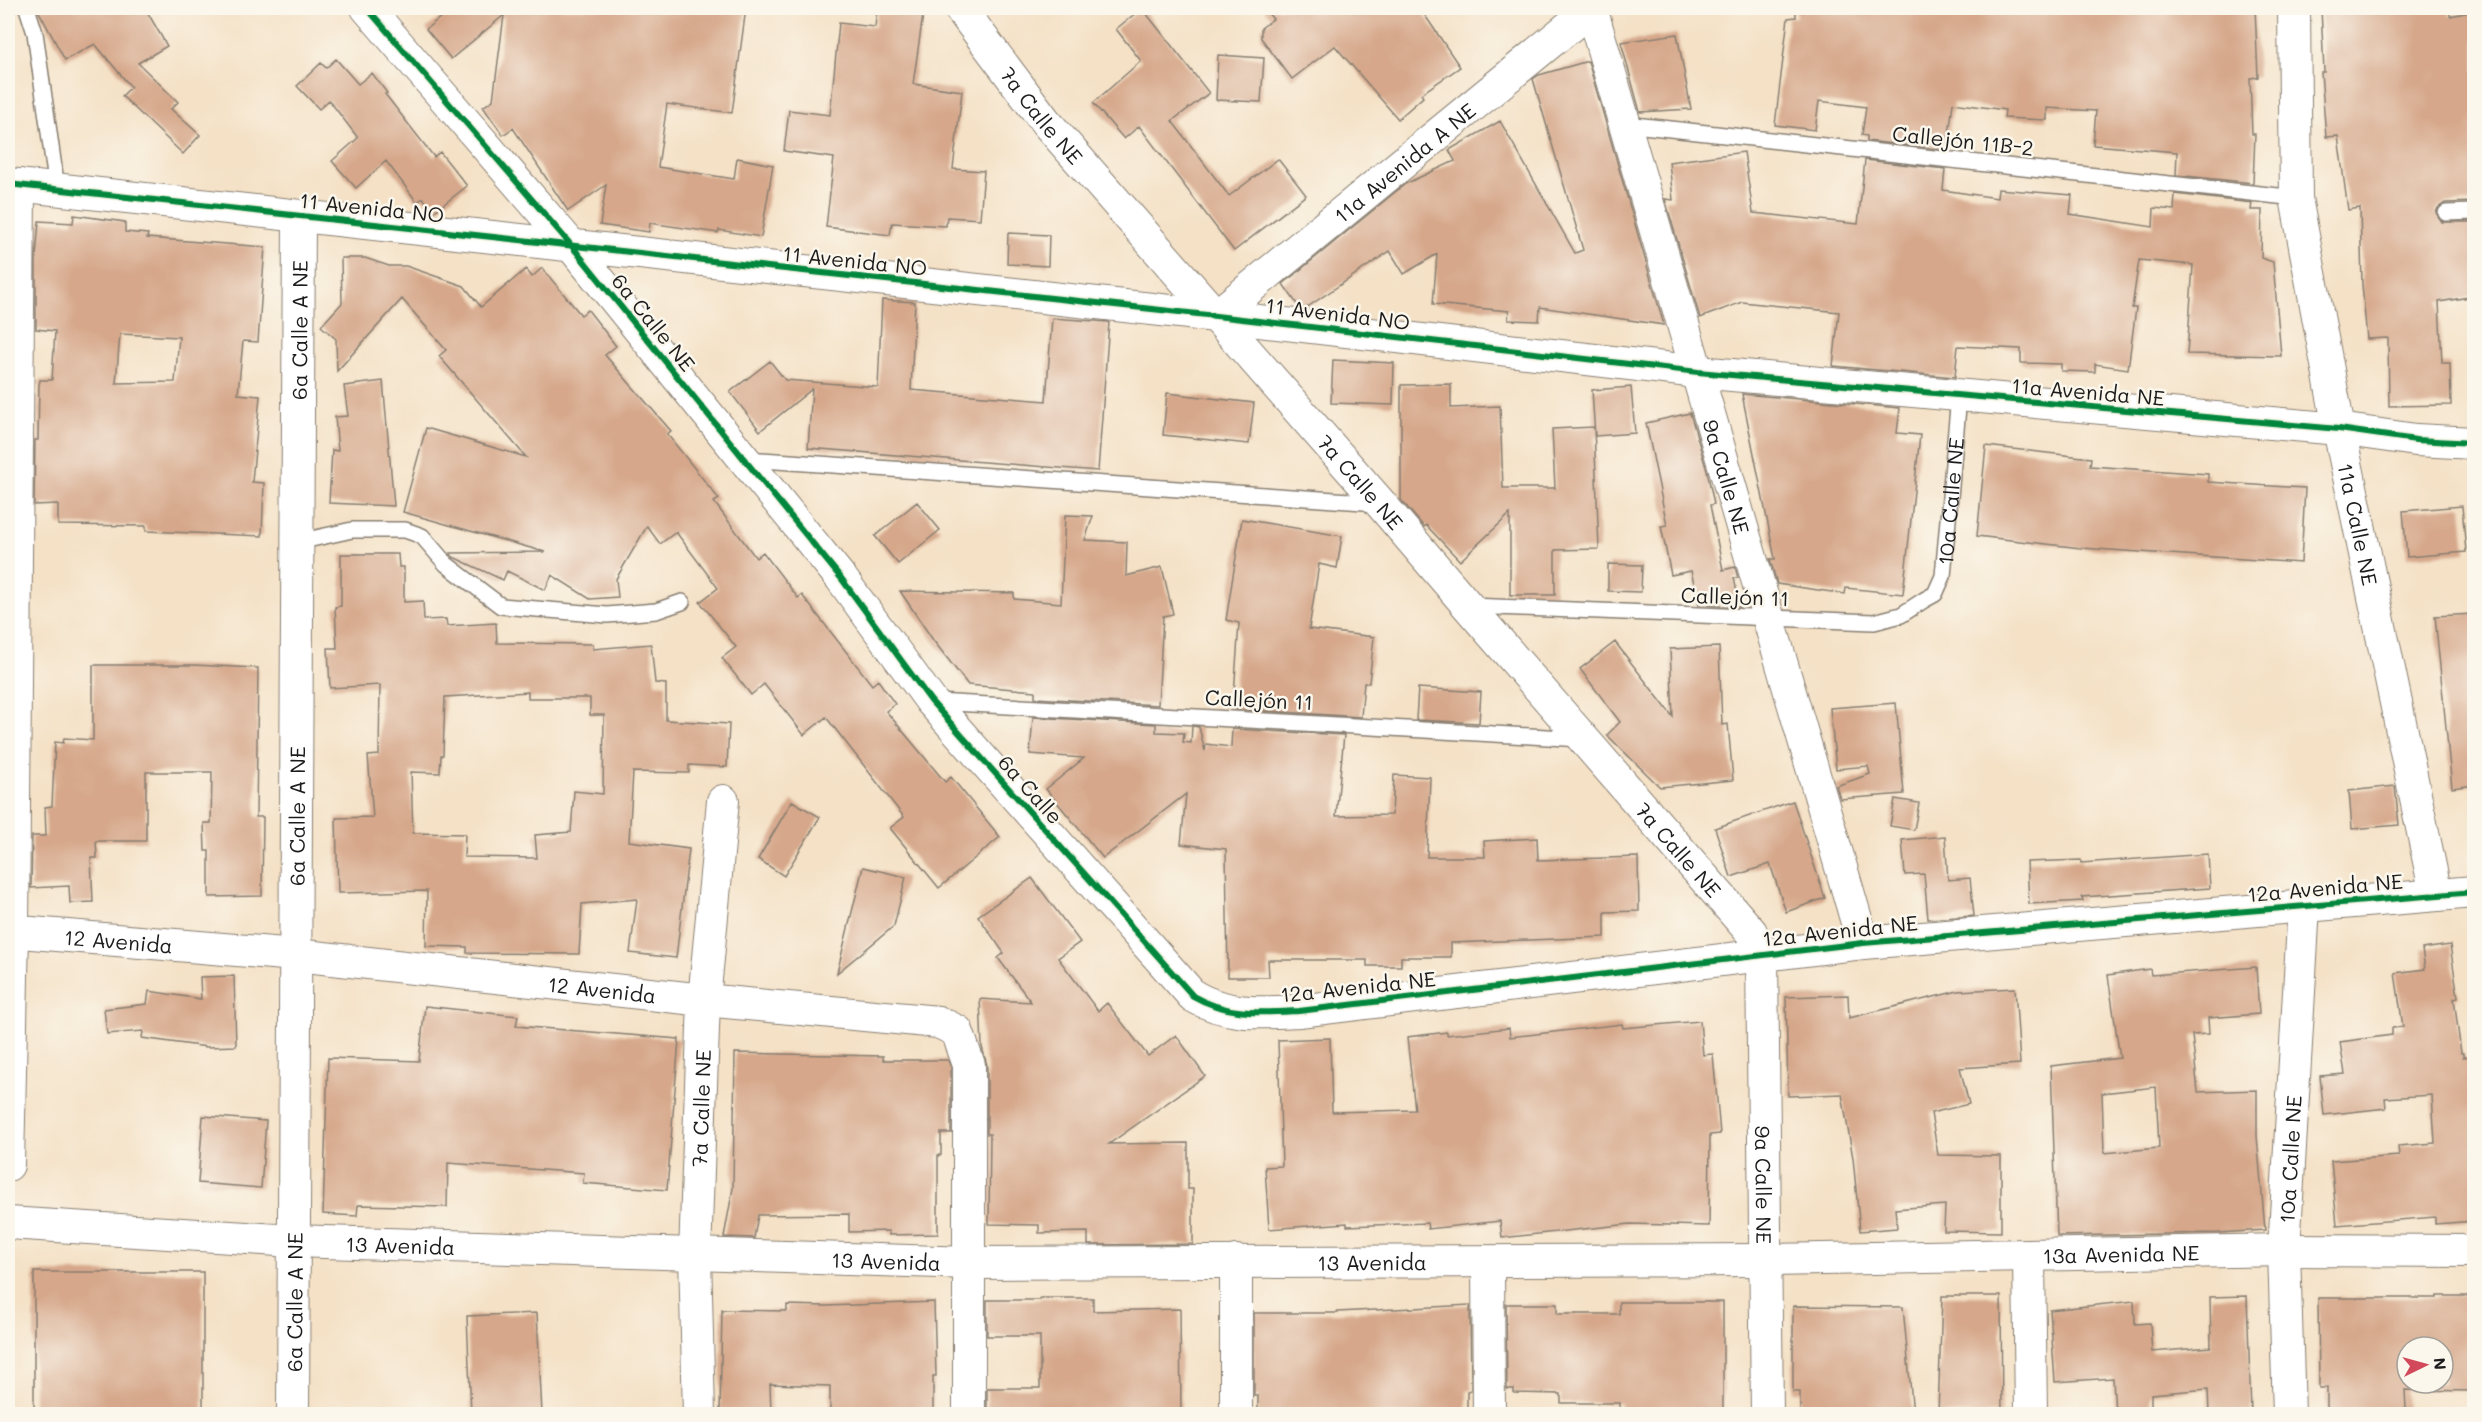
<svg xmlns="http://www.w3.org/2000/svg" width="2482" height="1422" viewBox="0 0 2482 1422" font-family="Mali,sans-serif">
  <rect width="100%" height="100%" fill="#fbf7ec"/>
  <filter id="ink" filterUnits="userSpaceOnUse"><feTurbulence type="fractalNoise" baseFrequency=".0167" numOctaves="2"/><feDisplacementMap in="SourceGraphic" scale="12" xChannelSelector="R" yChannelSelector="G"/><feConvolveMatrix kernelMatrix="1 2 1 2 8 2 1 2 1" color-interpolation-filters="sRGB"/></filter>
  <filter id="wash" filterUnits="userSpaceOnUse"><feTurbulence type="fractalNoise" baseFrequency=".008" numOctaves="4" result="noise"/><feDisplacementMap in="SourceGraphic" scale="24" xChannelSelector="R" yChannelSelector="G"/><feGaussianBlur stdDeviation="1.35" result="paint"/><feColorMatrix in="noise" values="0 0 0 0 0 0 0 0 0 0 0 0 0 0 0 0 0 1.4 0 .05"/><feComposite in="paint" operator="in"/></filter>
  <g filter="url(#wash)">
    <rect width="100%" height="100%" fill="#f4e1c6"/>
    <g id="blocks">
      <path fill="#d6a78a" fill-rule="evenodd" d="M37 8H145L167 46 138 63 178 102 171 109 200 135 183 154 122 96 131 87 95 44 65 60Z
        M452 8H746L732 113 667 104 658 167 734 179 737 158 773 165 761 237 719 230 718 233 650 223 649 232 600 225 606 185 568 211 513 128 503 135 483 107 493 100 504 15 451 59 426 29Z
        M1142 8 1209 93 1172 121 1229 196 1278 159 1306 195 1234 251 1139 126 1124 139 1093 103 1141 61 1116 29Z
        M1263 8H1420L1460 67 1421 94 1423 97 1398 119 1335 46 1292 79 1261 38V28L1273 19Z
        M1796 8H2255L2258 77 2250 78 2252 134H2255L2253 183 2176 175 2177 152 2093 145 2096 111 2047 108V120L2004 118 2005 110 1953 103 1947 150 1867 141V136L1862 135 1866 107 1819 101 1815 130 1775 125 1788 18 1796 17Z
        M2321 8H2449L2450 16 2475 11V202L2445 203 2438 208 2436 213 2442 222H2475V296L2439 302 2442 363H2450L2451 405 2389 406 2388 338 2367 339 2362 284 2360 208 2348 210 2338 136 2326 137 2321 72H2324Z
        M877 9 923 15 913 84 962 91 953 169 984 171 980 219 947 217 946 226 892 223 890 235 826 227 834 158 784 151 789 110 830 115 839 23 875 27Z
        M1677 34 1691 109 1640 112 1621 42Z
        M1218 55 1264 58 1261 102 1216 100Z
        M336 59 358 84 372 73 387 93 385 94 434 157 440 152 467 186 434 212 423 198 417 202 386 161 356 188 332 161 358 138 329 100 319 109 297 86 321 63 326 68Z
        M1588 61 1664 325 1540 307 1539 321 1508 320 1509 311 1433 304 1437 254 1404 274 1390 251 1306 308 1299 307 1283 284 1405 184 1455 161 1449 150 1500 121 1575 253 1583 250 1533 79 1539 75Z
        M1744 152 1753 213 1858 224 1865 160 1945 169 1943 190 1997 198 1998 189 2072 195 2070 214 2153 227 2154 208 2174 210 2175 194 2252 203 2251 210H2262L2261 258 2273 262 2281 356 2187 354 2193 265 2139 260 2132 308H2136L2128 369 2095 364V372L2061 371V364L2021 363V349L1958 346 1955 377 1833 366 1839 312 1742 302 1700 318 1665 199 1673 200 1669 162Z
        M74 215 125 222V232L148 234 147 238 265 247 258 342 243 341 238 394 260 396 252 482 264 483 262 536 146 531V526L58 525V504L34 505 35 440H38L39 385 40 380H52L55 331 36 329V257L39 221 73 223ZM120 334 179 337 175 382 116 383Z
        M1008 233 1049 235 1048 266 1007 264Z
        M341 258H365L389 266H406L464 286 481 307 526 269 532 277 542 268 581 315 588 310 616 346 605 355 671 431 667 434 719 499 714 502 756 558 763 552 798 598 802 595 872 685 878 680 895 704 886 711 945 782 951 777 1000 837 939 888 890 828 904 817 826 717 804 735 764 684 751 695 722 658 736 647 700 602 718 588 676 532 660 544 647 526 616 579 618 597 590 599 552 575 545 590 507 571 503 580 453 557 450 553 545 552 403 512 426 428 526 457 439 356 446 350 402 299 337 371 336 339 321 326 342 303Z
        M882 300 915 302 911 390 1046 401 1052 318 1109 322 1098 471 808 448 812 389 760 431 730 392 770 361 785 380 878 387Z
        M1333 360 1394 363 1393 405 1331 403Z
        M383 381 394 506 329 503 332 450 338 451 335 417 348 416 344 386Z
        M1451 384V408L1500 406 1503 488H1555L1552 429 1594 427 1599 549 1555 550V595H1510V514L1460 561 1426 525 1424 527 1401 500V385Z
        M1631 387 1635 433 1595 436 1592 390Z
        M1167 393 1254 403 1249 444 1163 435Z
        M1742 394 1900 408 1897 433 1920 435 1903 594 1846 588 1845 594 1777 584 1770 559H1775Z
        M1690 413 1707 471 1714 504 1710 505 1723 570 1735 567 1738 578H1734L1740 607 1699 605 1691 571 1671 575 1661 526 1667 525 1646 423Z
        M1986 446 2091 458 2090 466 2208 474V482L2305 488 2301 563 2081 548 1977 536Z
        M917 502 940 530 898 564 875 536Z
        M2462 506 2466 552 2407 557 2403 511Z
        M1065 515 1093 516 1085 540 1127 542 1126 576 1162 567 1173 614 1163 616 1158 705 1035 698V691L968 685 933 640 900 591 1014 593V599L1061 603Z
        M1242 519 1342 536 1337 568 1319 564 1309 629 1374 637 1369 683H1364L1361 717 1233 709 1239 623 1226 620Z
        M341 554H398L399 567H404V602L423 601 424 620 446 619 447 626 496 623 497 643 593 644V649L651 644 655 683 666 684V720L729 724 727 767 689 765V773L633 772 629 841 689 849 676 958 630 953 637 899 582 904 579 954 467 953V947L426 946 427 891 338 893 336 818 373 817 368 756 379 755 380 685 330 688 328 648H337L335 607 341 606ZM528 692V698H590V715H604L603 794 574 791 571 832 535 835 537 858 464 857 465 834 413 833 411 772 440 773 441 755H443L445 697Z
        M1608 564 1642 565 1641 592 1608 591Z
        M2475 614V785L2452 788 2435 616Z
        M1615 642 1673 717 1670 649 1719 647 1722 725 1728 724 1733 780 1660 787 1607 735 1620 722 1580 669Z
        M93 665H193L258 668 256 817H263L262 896 209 897V851H205L204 823H211L212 772H146V841H96L97 858H91L93 902 70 903 69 886 31 888 32 836H46L45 807 52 806 55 742 63 743 64 738 93 740Z
        M1418 688 1481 692 1479 723 1416 720Z
        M1896 703 1904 794 1840 799 1836 786 1870 774 1868 766 1836 769 1830 708Z
        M1033 717 1156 724V732L1184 733 1183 742 1191 743 1192 726 1199 727 1205 751 1206 744 1231 747 1232 729 1344 735 1336 816 1392 815 1394 775 1430 777 1427 857H1485L1484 841 1537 838 1538 860 1638 857 1639 911 1605 912V937L1451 943V957H1401V966H1367V960H1268L1269 977H1228L1226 849 1181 844 1186 794 1103 858 1046 789 1084 758 1030 754Z
        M2395 786 2399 825 2352 829 2349 791Z
        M1895 799 1919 803 1914 830 1890 826Z
        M792 801 820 817 784 876 758 859Z
        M1793 801 1825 898 1786 912 1770 864 1731 877 1715 828Z
        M1945 836 1948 880 1970 878 1974 916 1928 919 1924 874 1905 875 1902 840Z
        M2208 854 2210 888 2082 897 2083 901 2029 904 2027 862 2081 860V863Z
        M863 867 906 877 894 926 837 973Z
        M1032 878 1080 942 1058 958 1098 1011 1107 1003 1148 1056 1176 1035 1205 1076 1109 1144 1188 1143V1189H1193V1244L1088 1245V1232L1039 1233V1225L989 1224 990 1134H987V1065L982 1047 980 999 1031 1002 998 958 1004 953 978 916Z
        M2450 945 2458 997 2454 998 2461 1053H2463V1057L2475 1056V1221L2435 1224V1217L2337 1225 2331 1161 2399 1156 2398 1146 2435 1143 2432 1095 2385 1098 2386 1108 2324 1115 2320 1076 2345 1074 2340 1042 2392 1035V1028L2403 1027 2395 973 2425 969 2422 949Z
        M2256 967 2259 1014 2208 1018 2209 1034 2192 1035 2198 1092 2257 1090V1136L2265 1230 2218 1233 2057 1236 2051 1066 2120 1058 2108 975 2150 969 2151 975ZM2156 1087 2159 1148 2104 1153 2102 1093Z
        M234 976 236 1046 207 1047 142 1038 143 1031 107 1034 104 1009 147 1004 149 991 201 999 200 977Z
        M2015 988 2020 1064 1960 1068 1969 1104 1931 1113 1938 1155 2001 1156V1232L1944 1231 1945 1205 1895 1209 1897 1228 1860 1231 1853 1158 1842 1094 1788 1096 1786 997 1848 995 1849 1018 1958 991Z
        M425 1006 518 1016 516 1026 679 1039 667 1190 583 1183 584 1173 448 1163 447 1207 358 1205 357 1216 323 1214 328 1058 419 1061Z
        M1700 1021 1703 1055 1713 1054 1720 1134 1710 1135 1709 1226 1630 1224 1502 1238 1500 1221 1428 1229 1427 1223 1347 1226V1223L1269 1229 1265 1167 1282 1166 1278 1040 1330 1038 1332 1112 1415 1110 1407 1037 1447 1032V1035L1509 1028 1510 1037 1622 1024 1623 1028Z
        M735 1053 883 1056V1060H948L951 1068V1133H941V1155H938V1234L889 1235V1231L849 1232V1214L758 1215 754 1238 724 1237 733 1188Z
        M203 1116 266 1121 261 1188 198 1183Z
        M34 1272H203V1414H34Z
        M1942 1296H2001L2002 1414H1938Z
        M2247 1296 2251 1412 2209 1414 2208 1389 2151 1394V1414H2115L2113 1378 2055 1382 2050 1310 2134 1301 2135 1324 2150 1323 2152 1352 2211 1347 2210 1297Z
        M2437 1296H2475V1391L2405 1390 2406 1409 2372 1410V1414H2327V1388H2319L2318 1298H2437ZM2407 1347H2443V1383H2407Z
        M1040 1298H1093V1311L1180 1309 1181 1414H987V1388H1040V1336H987V1300H1040Z
        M934 1302 936 1376H933V1414H830V1386L770 1384 771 1414H720L722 1310 787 1311V1305L826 1306Z
        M1619 1302H1723V1414H1620V1403H1561V1394L1514 1393V1389H1507L1506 1304H1557V1314H1619Z
        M1470 1305 1471 1390 1467 1391V1414H1258V1396H1254V1313H1338V1312Z
        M1793 1306 1903 1307 1913 1414H1800V1392H1793Z
        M537 1313 542 1414H471L467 1316Z"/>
    </g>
  </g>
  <g filter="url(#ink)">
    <use href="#blocks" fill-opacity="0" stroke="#887e71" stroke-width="1.5"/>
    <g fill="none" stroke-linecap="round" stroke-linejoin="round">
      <g stroke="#887e71" stroke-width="18">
        <g id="lane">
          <path d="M27 8 35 33 57 189"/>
          <path d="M1625 124 2296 198"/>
          <path d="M2446 213 2474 212"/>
          <path d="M747 459 1378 503"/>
          <path d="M298 542 352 530H405L422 536 446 564 501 606 607 615 656 611 682 602"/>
          <path id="s1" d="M1470 606 1874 622 1901 615 1924 600 1935 594 1943 576 1959 396"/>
          <path d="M936 702 1582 739"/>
        </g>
      </g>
      <g stroke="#887e71" stroke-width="34">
        <g id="street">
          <path d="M367 8 571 245 744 459 841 578 931 701 1193 996C1228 1016 1260 1013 1299 1011L1863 943 2474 892"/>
          <path id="s2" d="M960 8 1045 121 1381 504 1467 605 1751 932 1762 955 1767 1414"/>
          <path id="s3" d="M1591 8 1863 943"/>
          <path id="s4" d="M2294 8 2296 198 2339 429 2436 895"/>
          <path d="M8 184 1216 316 1698 372 2339 429 2416 440 2474 443"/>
          <path id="s5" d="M1216 316 1592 8"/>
          <path id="s6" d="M8 931 296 955 704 1000 938 1022 957 1031 969 1065V1414"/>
          <path d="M8 1165 13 932 19 185"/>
          <path id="s7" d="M8 1223 294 1241 970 1263 1766 1260 2284 1250 2474 1251"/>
          <path d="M2029 1256 2031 1414"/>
          <path d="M1236 1261V1414"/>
          <path d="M1488 1262 1489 1414"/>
          <path id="s8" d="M293 1414 299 216"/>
          <path id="s9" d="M699 1414 695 1255 704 1000 723 801"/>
          <path id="s10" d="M2289 1414 2284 1250 2304 906"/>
        </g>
      </g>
      <use href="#lane" stroke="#fff" stroke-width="15"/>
      <use href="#street" stroke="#fff" stroke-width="32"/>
      <g stroke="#fbf7ec" stroke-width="10">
        <path id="cycleway" d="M367 8 571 245 744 459 841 578 931 701 1193 996C1228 1016 1260 1013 1299 1011L1863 943 2474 892
          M8 184 1216 316 1698 372 2339 429 2416 440 2474 443"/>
      </g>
      <use href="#cycleway" stroke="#00873e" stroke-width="6"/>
    </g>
  </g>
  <g text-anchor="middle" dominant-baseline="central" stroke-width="5" stroke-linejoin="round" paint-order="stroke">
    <g font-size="21" fill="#1c1c1c" stroke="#fbf7ec">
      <text stroke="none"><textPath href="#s2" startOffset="135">7a Calle NE</textPath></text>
      <text transform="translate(1963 140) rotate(6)">Callejón 11B-2</text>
      <text stroke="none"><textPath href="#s5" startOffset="243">11a Avenida A NE</textPath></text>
      <text transform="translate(372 207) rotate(6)">11 Avenida NO</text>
      <text transform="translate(855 260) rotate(6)">11 Avenida NO</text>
      <text transform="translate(1338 313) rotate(7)">11 Avenida NO</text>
      <text transform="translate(654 322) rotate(51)">6a Calle NE</text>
      <text stroke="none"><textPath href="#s8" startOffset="1084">6a Calle A NE</textPath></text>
      <text transform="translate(2088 391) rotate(5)">11a Avenida NE</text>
      <text stroke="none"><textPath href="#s3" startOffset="488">9a Calle NE</textPath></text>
      <text stroke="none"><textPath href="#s2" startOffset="621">7a Calle NE</textPath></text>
      <text stroke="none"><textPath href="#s1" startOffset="567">10a Calle NE</textPath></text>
      <text stroke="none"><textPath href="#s4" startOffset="522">11a Calle NE</textPath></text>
      <text transform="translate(1735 596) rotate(2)">Callejón 11</text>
      <text transform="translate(1259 699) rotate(3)">Callejón 11</text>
      <text transform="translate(1031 789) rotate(48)">6a Calle</text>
      <text stroke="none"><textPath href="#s8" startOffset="598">6a Calle A NE</textPath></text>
      <text stroke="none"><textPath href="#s2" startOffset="1107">7a Calle NE</textPath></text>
      <text transform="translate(2325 887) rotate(-5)">12a Avenida NE</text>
      <text transform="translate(1840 930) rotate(-6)">12a Avenida NE</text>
      <text stroke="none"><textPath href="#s6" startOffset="111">12 Avenida</textPath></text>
      <text transform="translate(1358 986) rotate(-6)">12a Avenida NE</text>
      <text stroke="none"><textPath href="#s6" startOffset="597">12 Avenida</textPath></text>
      <text stroke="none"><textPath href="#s9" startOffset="306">7a Calle NE</textPath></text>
      <text stroke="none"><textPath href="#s10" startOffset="255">10a Calle NE</textPath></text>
      <text stroke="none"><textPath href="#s2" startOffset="1472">9a Calle NE</textPath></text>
      <text stroke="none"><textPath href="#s7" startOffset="393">13 Avenida</textPath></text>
      <text stroke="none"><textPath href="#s7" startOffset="2114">13a Avenida NE</textPath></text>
      <text stroke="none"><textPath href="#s7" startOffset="879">13 Avenida</textPath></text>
      <text stroke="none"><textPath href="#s7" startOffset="1365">13 Avenida</textPath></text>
      <text stroke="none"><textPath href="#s8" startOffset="112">6a Calle A NE</textPath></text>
    </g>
  </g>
  <rect width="2482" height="1422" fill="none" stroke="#fbf7ec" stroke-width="30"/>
  <g transform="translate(2425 1365) rotate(85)"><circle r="28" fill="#fbf7ec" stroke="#a29f99" stroke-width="1.5"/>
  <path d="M0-4.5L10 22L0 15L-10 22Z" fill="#d1495b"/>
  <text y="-9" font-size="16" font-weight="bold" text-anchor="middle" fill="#1c1c1c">N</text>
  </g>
</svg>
